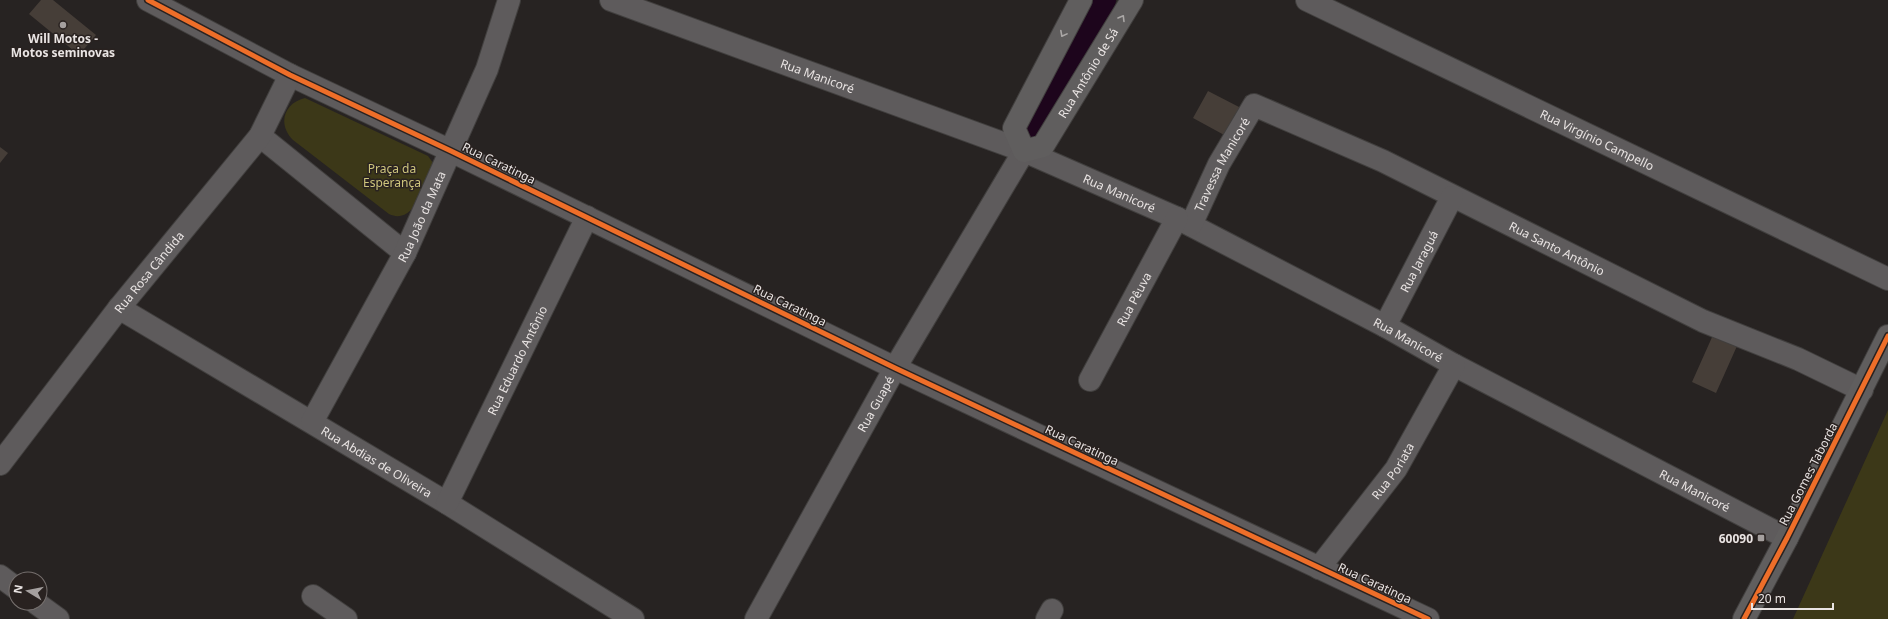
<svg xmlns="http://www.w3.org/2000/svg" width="1888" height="619" viewBox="0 0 1888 619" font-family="'Noto Sans',sans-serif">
  <rect width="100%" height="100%" fill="#272322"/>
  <path fill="#3c3818" d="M305 98 428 156 433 163V168C426 184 414 226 389 214L293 140C277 124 284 103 305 98Z
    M1888 410V619H1793Z"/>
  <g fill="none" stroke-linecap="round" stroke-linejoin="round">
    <path stroke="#1d051c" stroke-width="28" d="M1035 125 1102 0"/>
  </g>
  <path fill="#463e38" d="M41 0H53L96 35 79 55 29 14Z
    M1208 91 1241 108 1226 136 1193 118Z
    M0 147 8 153 0 163Z
    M1713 335 1737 346 1716 393 1692 382Z"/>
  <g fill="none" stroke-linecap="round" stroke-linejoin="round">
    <g stroke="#413f3e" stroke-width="24">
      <g id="street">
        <path d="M148 0 290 75 451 151 895 368 1428 619"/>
        <path id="s1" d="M611 0 1024 151 1177 218 1385 326 1454 365 1787 538"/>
        <path id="s2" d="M1307 0 1888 279"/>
        <path d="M260 136 405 253"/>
        <path id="s3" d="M1191 225 1219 164 1254 105 1383 161 1703 321 1798 359 1862 390"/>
        <path id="s4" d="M119 308 447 503 633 619"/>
        <path id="s5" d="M1385 326 1452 197"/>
        <path id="s6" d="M1090 380 1177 218"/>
        <path id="s7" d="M312 422 405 253 487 69 509 0"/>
        <path id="s8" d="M0 464 119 308 260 136 290 75"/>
        <path id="s9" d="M447 503 587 217"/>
        <path id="s10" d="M1319 568 1396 469 1454 365"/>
        <path d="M0 576 16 588"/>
        <path d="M313 596 346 619"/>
        <path d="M36 603 58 619"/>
        <path id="s11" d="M756 619 895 368 1024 151"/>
        <path d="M1047 619 1052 610"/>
      </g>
    </g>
    <g stroke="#413f3e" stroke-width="24">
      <g id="secondary">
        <path id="s12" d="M1081 0 1014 128 1024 151 1043 146 1132 0"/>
        <path d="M1744 619 1787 538 1888 336"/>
      </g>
    </g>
    <use href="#street" stroke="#5e5b5c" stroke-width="22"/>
    <use href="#secondary" stroke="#605e5e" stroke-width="22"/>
    <g stroke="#292220" stroke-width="8">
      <path id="cycleway" d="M148 0 290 75 451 151 895 368 1428 619
        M1744 619 1787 538 1888 336"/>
    </g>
    <use href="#cycleway" stroke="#ee6e29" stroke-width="5"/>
  </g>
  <defs><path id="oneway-chevron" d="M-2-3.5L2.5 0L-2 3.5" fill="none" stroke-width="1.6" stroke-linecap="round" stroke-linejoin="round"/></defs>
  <g stroke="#aba8a7">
    <use href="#oneway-chevron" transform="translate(1122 18) rotate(-59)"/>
    <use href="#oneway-chevron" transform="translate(1063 34) rotate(118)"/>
  </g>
  <g fill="#a5a09f" stroke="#292220" stroke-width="1.5">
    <circle cx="63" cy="25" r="4"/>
    <rect x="1757" y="534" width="8" height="8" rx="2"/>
  </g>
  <g text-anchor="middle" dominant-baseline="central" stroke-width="3" stroke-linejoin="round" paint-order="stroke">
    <g font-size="12" font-weight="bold" fill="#e9e4e3" stroke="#292220">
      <text x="63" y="38">Will Motos -<tspan x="63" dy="14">Motos seminovas</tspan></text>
      <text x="1753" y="538" text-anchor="end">60090</text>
    </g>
    <g font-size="12" fill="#e9e4e3" stroke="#292220">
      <text stroke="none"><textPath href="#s12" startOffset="275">Rua Antônio de Sá</textPath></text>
      <text stroke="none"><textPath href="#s1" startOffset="220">Rua Manicoré</textPath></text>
      <text stroke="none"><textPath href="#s2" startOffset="322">Rua Virgínio Campello</textPath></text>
      <text transform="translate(499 163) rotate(26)">Rua Caratinga</text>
      <text stroke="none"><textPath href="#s3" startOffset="68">Travessa Manicoré</textPath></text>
      <text stroke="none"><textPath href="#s1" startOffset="544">Rua Manicoré</textPath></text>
      <text stroke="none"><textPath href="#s7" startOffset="233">Rua João da Mata</textPath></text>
      <text stroke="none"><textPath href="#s3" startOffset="471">Rua Santo Antônio</textPath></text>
      <text stroke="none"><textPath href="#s5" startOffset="73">Rua Jaraguá</textPath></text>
      <text stroke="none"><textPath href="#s8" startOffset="243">Rua Rosa Cândida</textPath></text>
      <text stroke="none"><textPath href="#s6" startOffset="92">Rua Pêuva</textPath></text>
      <text transform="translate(790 305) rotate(26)">Rua Caratinga</text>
      <text stroke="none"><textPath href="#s1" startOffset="868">Rua Manicoré</textPath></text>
      <text stroke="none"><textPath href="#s9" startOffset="159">Rua Eduardo Antônio</textPath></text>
      <text stroke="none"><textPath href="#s11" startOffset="246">Rua Guapé</textPath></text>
      <text transform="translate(1082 445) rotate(25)">Rua Caratinga</text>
      <text stroke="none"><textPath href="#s4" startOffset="300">Rua Abdias de Oliveira</textPath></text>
      <text stroke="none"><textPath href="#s10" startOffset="122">Rua Poriata</textPath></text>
      <text transform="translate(1808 474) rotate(-63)">Rua Gomes Taborda</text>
      <text stroke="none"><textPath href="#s1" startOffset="1192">Rua Manicoré</textPath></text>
      <text transform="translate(1375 583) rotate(25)">Rua Caratinga</text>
    </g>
    <g font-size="12" fill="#cec57c" stroke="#292220">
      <text x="392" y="168">Praça da<tspan x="392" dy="14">Esperança</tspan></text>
    </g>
  </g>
  <g transform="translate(28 591) rotate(280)"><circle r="19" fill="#292220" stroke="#76706e"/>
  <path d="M0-3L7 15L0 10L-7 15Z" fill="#a5a09f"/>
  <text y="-6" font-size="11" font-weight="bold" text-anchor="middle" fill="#e9e4e3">N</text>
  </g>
  <path d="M1752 603v6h81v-6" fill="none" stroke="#e9e4e3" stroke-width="2"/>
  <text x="1758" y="603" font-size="12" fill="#e9e4e3" stroke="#292220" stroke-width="3" paint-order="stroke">20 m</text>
</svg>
